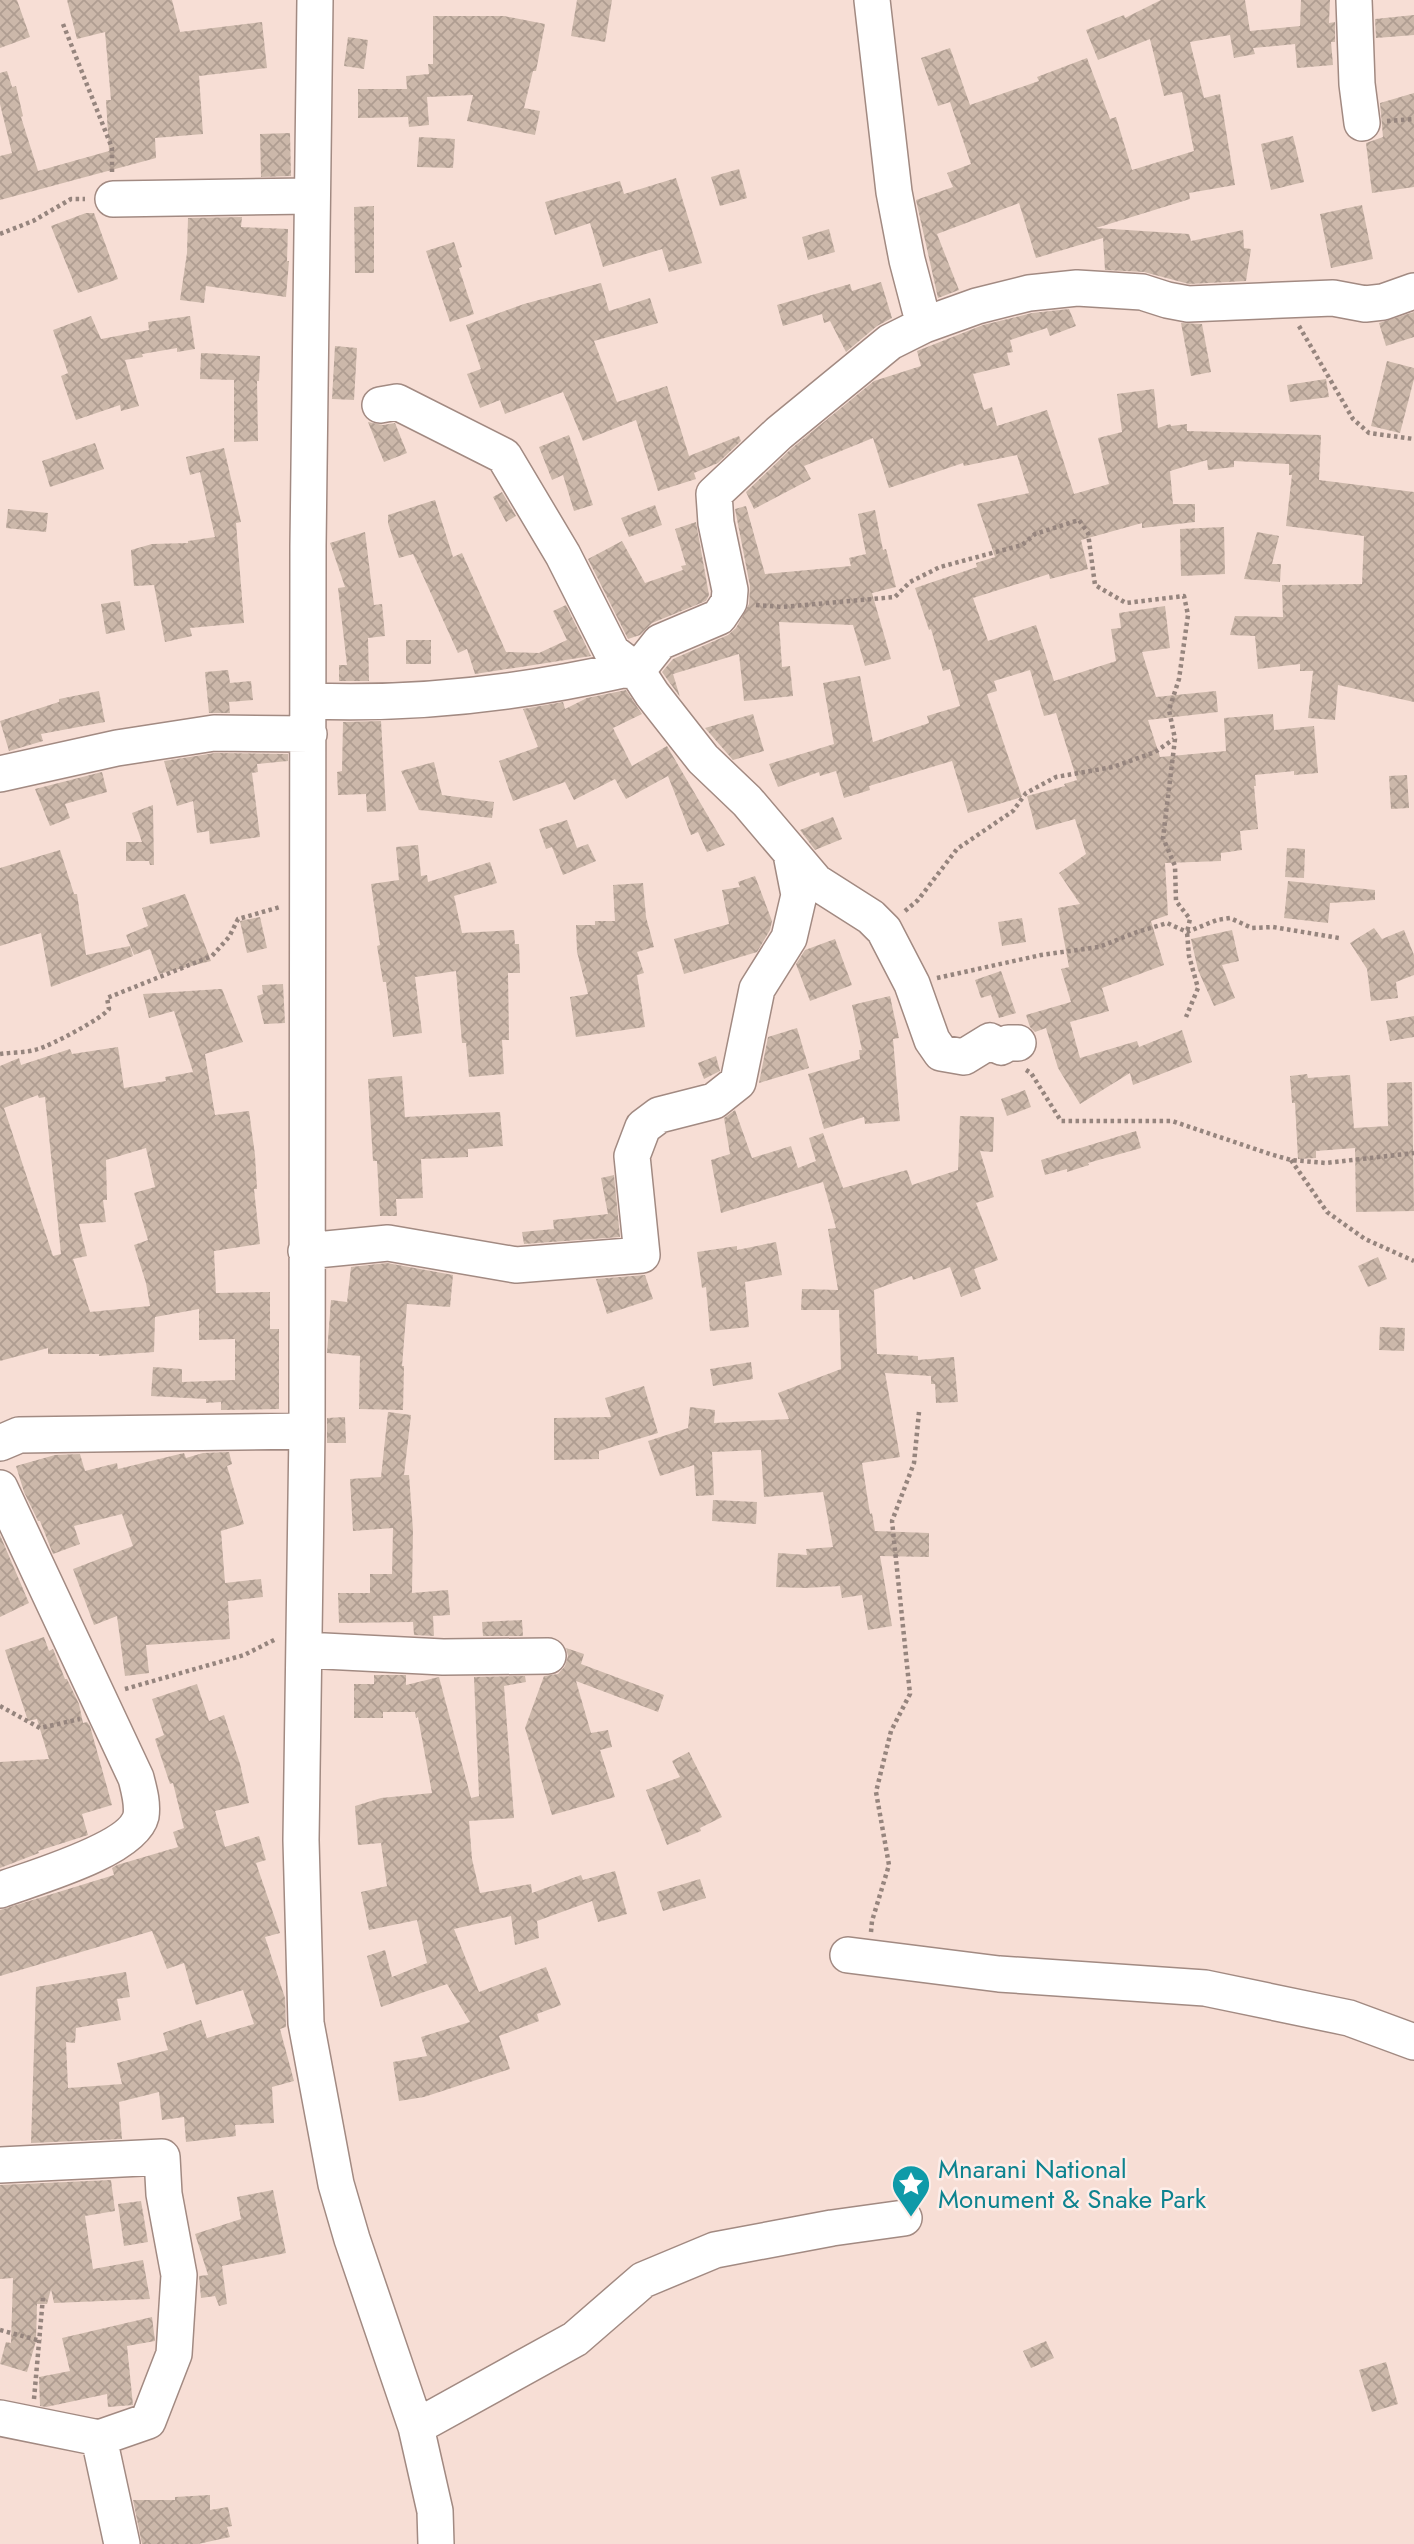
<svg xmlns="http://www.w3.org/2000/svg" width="1414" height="2544" viewBox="0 0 1414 2544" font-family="Jost,sans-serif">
  <defs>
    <pattern id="building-cross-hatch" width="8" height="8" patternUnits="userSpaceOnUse" patternTransform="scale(1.75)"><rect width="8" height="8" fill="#ccb8aa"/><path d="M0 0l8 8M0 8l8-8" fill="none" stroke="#af9d91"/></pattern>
  </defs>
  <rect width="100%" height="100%" fill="#f7ded5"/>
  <path fill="url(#building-cross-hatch)" fill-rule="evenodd" d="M0 0H17L30 37 0 48Z
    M67 0H172L180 32 262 22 267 68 199 76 203 134 155 138 156 158 0 200V156L12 153 0 104V73L7 71 12 87 16 86 23 116 21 117 38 171 109 151 106 100H111L105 32 77 39Z
    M577 0H612L605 42 571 36Z
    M1161 0H1245L1250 31 1300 26 1301 0H1330L1329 23 1335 22V42H1331L1333 65 1297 68 1295 44 1253 48 1255 54 1234 58 1230 35 1190 42 1204 98 1220 94 1235 185 1189 193 1190 199 1096 228 1189 234 1191 241 1243 230 1244 248 1251 249 1246 281 1189 284 1144 272 1105 270 1103 238 1036 258 1019 203 937 234 959 290 938 298 916 200 953 187 947 173 971 164 950 102 938 106 921 58 950 48 970 105 1039 81 1037 77 1087 58 1110 119 1116 117 1132 170 1194 151 1182 92 1164 96 1150 39 1098 60 1086 30 1124 15 1125 18Z
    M1414 15V35L1376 38 1375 19Z
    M433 16H504L545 24 536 71H533L524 108 540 111 535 135 467 121 473 95 427 97 429 125 409 127 408 117 358 118V89H407L406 76 429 74 428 64H433Z
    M348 37 368 40 364 69 344 66Z
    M1414 93V187L1372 193 1366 143 1383 137 1380 103Z
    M290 133 291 176 261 177 260 134Z
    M1293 136 1304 182 1271 190 1261 144Z
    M419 137 455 139 453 168 417 167Z
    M739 169 747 198 720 206 711 177Z
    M676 178 702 263 669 272 662 249 603 267 590 223 555 235 545 202 620 181 624 194Z
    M1362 205 1373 259 1331 268 1320 214Z
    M374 206V273H355L354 207Z
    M86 213H94L118 279 78 293 51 226Z
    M242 217 241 227 288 229 287 261H289L286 297 206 286 204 303 180 300 187 253 188 218Z
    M829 229 835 252 808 260 802 237Z
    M454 242 462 267 459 268 474 314 450 322 426 251Z
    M881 282 892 318 877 326 846 352 830 321 824 323 822 314 783 326 777 305 850 284 852 291Z
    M601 283 609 311 650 298 658 323 594 341 617 402 667 386 689 456 739 436 741 441 718 463 694 473 696 479 658 491 636 420 583 441 563 392 505 414 500 400 480 408 467 374 481 369 466 325 524 304Z
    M1069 309 1076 326 1050 336 1047 328 1010 340 1013 352 1007 353 1010 365 973 374 984 410 992 407 997 426 1047 410 1074 494 1109 484 1098 438 1122 432 1117 394 1154 389 1158 428 1170 424 1171 426 1187 424V431L1321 435 1319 480 1414 492V702L1338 685 1335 720 1308 718 1313 671H1300V664L1258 669 1255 636 1230 635 1235 616 1283 617 1282 585 1362 584 1364 536 1286 526 1292 475H1289V464L1234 461V467L1208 470 1207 460 1170 471 1173 504H1195V522L1142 528V523L1081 540 1088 569 1050 579 1049 574 973 598 988 641 1036 625 1054 681 1116 661 1111 629 1121 628 1119 613 1165 606 1170 648 1142 652 1156 697 1216 691 1218 712 1148 720 1160 757 1226 751 1224 718 1273 714 1274 730 1314 726 1318 773 1294 775V771L1255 775 1256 786H1254L1258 829 1240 831 1242 850 1221 853V861L1165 863 1168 915 1151 921 1164 965 1102 988 1109 1011 1070 1022 1080 1058 1137 1041 1139 1047 1182 1030 1192 1062 1133 1085 1130 1073 1080 1104 1058 1068 1046 1028 1035 1032 1030 1027 1026 1015 1071 1002 1061 969 1069 967 1058 908 1080 904 1059 873 1086 854 1075 819 1036 830 1027 796 1065 786 1064 784 1077 780 1056 713 1044 716 1030 670 994 681 997 691 987 694 1022 797 968 813 952 761 869 786 870 790 844 798 836 771 820 776 819 772 778 787 769 764 834 744 823 683 860 676 873 742 929 723 927 716 960 706 950 669 943 671 931 629 929 630 915 588 977 567 976 563 995 557 977 504 1029 493 1017 455 964 466 963 463 889 488 873 438 804 466 811 479 754 509 746 492 792 448 874 381 921 366 917 351 983 325 1032 313Z
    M1414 312V337L1386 346 1379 323Z
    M91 316 101 339 149 330 148 322 190 316 195 349 177 352V348L142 354 143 357 125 360 139 406 121 411 120 405 76 420 61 376 68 373 53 330Z
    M1181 323 1202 324 1211 372 1191 376Z
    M335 346 357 348 354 400 332 399Z
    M201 353 260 356 259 381H257L258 441 234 442V380L200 379Z
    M1387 361 1414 368V379L1400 433 1371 426Z
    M1326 379 1329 397 1290 402 1287 385Z
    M368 422 383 425 395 423 407 453 384 462Z
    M569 435 593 505 574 511 563 475 552 480 539 447Z
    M95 443 104 469 50 487 42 461Z
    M224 448 241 522 236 523 244 623 190 628 192 636 165 642 154 585 134 586 131 550 152 544 188 543V541L215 537 200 472 190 475 186 457Z
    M502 492 516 516 506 522 493 497Z
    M435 500 453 557 462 553 506 652 539 653 567 640 553 611 566 605 591 656 475 674 467 649 458 653 413 554 399 558 388 523V515Z
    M655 505 662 525 629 537 621 518Z
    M746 506 765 574 851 566 849 558 866 554 858 514 875 510 883 550 886 549 896 587 872 593 891 659 865 666 853 625 779 622 782 667 790 666 793 696 744 701 739 654 673 674 680 697 662 672 673 659 728 635 736 628 749 604 750 586 735 509Z
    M8 509 48 513 46 532 6 528Z
    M696 522 709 595 706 601 652 623 640 635 628 639 588 559 622 541 645 583 683 570 681 566 686 565 675 529Z
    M1224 527 1225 574 1181 576 1180 529Z
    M365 532 374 605 382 604 385 636 368 638 369 681H339V665H347L338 588 345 587 330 543Z
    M1257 532 1279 536 1272 564H1281L1280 582 1244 579Z
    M120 601 125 630 106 634 101 604Z
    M406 640H431V664H406Z
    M228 670 230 683 251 681 253 700 229 702 230 713H209L205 672Z
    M626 690 642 714 613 728 632 766 667 746 725 845 707 852 698 832 691 835 668 776 626 799 615 779 574 800 565 782 513 801 499 761 538 747 523 709 563 702 565 709 587 698Z
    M99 691 105 722 41 734 43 741 9 751 0 721 59 702V699Z
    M753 714 764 751 733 760 705 728Z
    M381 721 386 811 367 812 366 794 338 795 337 772 342 771 343 722Z
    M215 753 288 754V761L257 764 258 772 252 773 260 837 210 844 209 831 197 833 193 801 177 806 164 761Z
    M434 762 442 795 494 802 492 818 419 810 401 771Z
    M102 772 107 792 65 804 70 818 50 826 35 789Z
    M1407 775 1409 808 1391 809 1389 776Z
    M153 805 154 865H150L149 861H126V842H142L132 813Z
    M833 817 842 839 815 850 800 830Z
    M567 820 577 848 588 844 596 861 563 875 552 847 546 849 539 829Z
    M418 845 421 876 427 875 428 882 490 862 497 883 454 896 462 933 514 930 515 944H519L520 973H508L509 1040H502L504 1074 469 1077 466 1043H462L456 971 415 977 422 1033 393 1037 386 982H383L377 946 380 945 371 884 399 880 396 847Z
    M1287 848 1305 849 1304 878 1285 877Z
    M60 850 74 894H77L86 955 130 946 133 956 51 987 41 933 0 946V868Z
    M755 876 772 921 770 930 757 952 684 974 674 939 729 924 722 890 740 887 738 882Z
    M1288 881 1375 890V900L1330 903 1328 923 1284 918Z
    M643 883 646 917 654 947 637 952 644 973 637 975 645 1027 576 1037 570 997 588 994 577 952 576 925H595V921H615L613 885Z
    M185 894 211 961 159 974 150 949 134 955 126 935 148 926 142 908Z
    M260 917 267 948 247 953 240 921Z
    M1022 918 1026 942 1002 946 998 922Z
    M1374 928 1382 939 1404 930 1414 955V975L1396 982 1398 998 1371 1001 1367 969 1350 943Z
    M1232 930 1239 961 1222 965 1235 998 1214 1006 1198 970 1191 939Z
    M835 939 852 985 810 1001 796 964 805 950Z
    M1001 971 1016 1013 999 1018 991 995 981 998 975 980Z
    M283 984 285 1023 264 1024 257 996 263 994 262 985Z
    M220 989H222L243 1042 205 1054 215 1115 249 1111 255 1155 257 1189H254L260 1244 214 1251 216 1293 270 1292V1329H279V1409L221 1410V1402L206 1403V1399L151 1396 153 1367 182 1369V1382L235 1380V1339L199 1340V1309L155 1317 154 1352 99 1356V1354H48V1348L0 1361V1066L19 1058 21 1065 70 1049 72 1054 118 1047 124 1088 166 1081 165 1077 193 1072 174 1011 149 1018 143 994ZM38 1095 39 1098 45 1097 61 1254 53 1256 4 1108ZM146 1148 155 1187 134 1193 148 1240 134 1245 146 1283 150 1306 90 1312 73 1259 87 1256 79 1224 106 1222 103 1200H107L106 1160Z
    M890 996 899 1038 893 1039 900 1121 865 1124 864 1117 824 1129 808 1074 860 1059 859 1050H862L852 1005Z
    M1414 1016V1037L1390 1041 1386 1021Z
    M797 1028 809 1068 759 1083 768 1037Z
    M716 1056 720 1071 704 1079 698 1063Z
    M1307 1074 1308 1078 1350 1075 1354 1128 1388 1126 1387 1083 1412 1082 1414 1211 1356 1212 1355 1148 1316 1151V1158L1298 1159 1295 1103H1292L1290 1076Z
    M402 1076 405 1117 500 1112 503 1146 468 1149V1157L421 1159 423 1198 396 1199 397 1216H380L377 1161H373L368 1079Z
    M1025 1090 1031 1107 1007 1116 1001 1099Z
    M735 1110 752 1158 791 1146 798 1168 816 1161 809 1138 823 1133 843 1188 907 1170 912 1185 958 1170 960 1116 994 1117 993 1152 980 1151 994 1197 976 1203 998 1260 974 1269 981 1289 961 1297 950 1267 913 1280 912 1276 874 1290 877 1354 918 1356V1360L954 1357 958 1402 936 1403 935 1384H931V1376L885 1373 900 1457 862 1463 870 1514 872 1513 875 1531 929 1533V1557L880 1556 892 1626 868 1630 862 1595 842 1598 840 1586 805 1588 776 1587 778 1553 807 1555 806 1549 833 1547 823 1492 764 1497 761 1450 712 1452 714 1495 696 1496 694 1465 660 1476 648 1441 688 1428 690 1407 715 1410 714 1423 789 1419 778 1393 841 1369 839 1310H801L802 1289 838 1290 828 1229 836 1228 823 1182 721 1213 711 1160 730 1154 724 1118Z
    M1136 1131 1141 1148 1088 1163 1089 1165 1067 1172V1169L1045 1175 1041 1160Z
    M614 1175 620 1237 524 1244 522 1232 554 1229 553 1220 608 1214 601 1178Z
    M776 1242 782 1275 745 1282 749 1327 710 1331 706 1287 702 1288 697 1252 737 1246V1250Z
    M1378 1257 1387 1279 1368 1287 1358 1266Z
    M387 1263 453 1275 450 1307 407 1304 402 1366H404L403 1410 359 1409 360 1356 327 1353 331 1300 347 1302 351 1267Z
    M645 1275 653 1299 607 1314 596 1279Z
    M1380 1327 1405 1328 1404 1351 1379 1350Z
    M751 1362 753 1379 713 1386 710 1369Z
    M644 1386 658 1433 599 1451V1459L554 1460V1418L611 1417 605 1398Z
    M388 1412 411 1415 404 1475H409L413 1530 412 1593 448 1590 450 1615 433 1616 434 1636 414 1635 413 1622 339 1623 338 1593H370V1574H392L393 1528 353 1531 350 1479 381 1477Z
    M345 1417 346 1443H327V1418Z
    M229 1452 232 1464 227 1466 244 1524 221 1531 225 1583 261 1579 263 1597 228 1601 230 1639 146 1645 149 1673 125 1676 117 1616 94 1625 73 1569 133 1546 122 1514 74 1526 80 1544 53 1554 40 1521H38L24 1492 16 1466 55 1455 80 1454 85 1471 117 1463 118 1469 184 1453 186 1458 203 1453Z
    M713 1500 757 1502 756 1524 712 1521Z
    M0 1535 29 1603 0 1617Z
    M522 1620 523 1636H483L482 1622Z
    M44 1637 49 1651 53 1649 65 1679H67L79 1704 83 1723 87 1722 90 1726 112 1805 82 1814 88 1835 38 1851 39 1853 0 1868V1762L49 1759 37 1719 28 1721 5 1650Z
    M566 1648 584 1654 581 1664 664 1695 658 1712 576 1681 591 1733 608 1730 612 1747 600 1750 615 1797 552 1815 525 1728 544 1676 558 1674 565 1666 568 1656Z
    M374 1675H406V1685L439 1677 471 1798 479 1796 474 1677 525 1676 526 1682 504 1686 514 1818 469 1821 472 1859 480 1893 531 1884 532 1893 581 1875 583 1880 615 1871 627 1914 598 1922 592 1901 537 1921 539 1938 515 1945 511 1916 454 1929 479 1992 546 1967 561 2005 537 2014 539 2021 499 2036 510 2069 424 2097 399 2101 393 2062 427 2056 421 2037 470 2022 447 1984 381 2007 367 1956 385 1950 392 1977 427 1963 417 1920 369 1930 361 1892 387 1886 381 1843 358 1845 355 1806 381 1798 432 1793 418 1717 416 1718 415 1712H383V1718H354V1684H374Z
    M197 1684 209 1721 224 1715 240 1764 249 1803 215 1811 225 1847 259 1836 266 1860 256 1863 280 1933 265 1937 285 1998 286 2027 280 2029 294 2081 272 2087 274 2123 235 2125 236 2136 186 2142 184 2117 162 2120 159 2092 119 2102 122 2139 31 2143 36 1987 126 1972 130 1997 117 1999 121 2020 76 2028 75 2043 66 2042 68 2088 122 2084 117 2063 168 2050 163 2033 201 2020 207 2038 254 2024 243 1990 196 2005 184 1963 167 1969 152 1931 0 1976V1910L114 1875 112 1868 117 1865 178 1847 173 1832 184 1828 173 1783 170 1784 155 1739 164 1735 152 1699Z
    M689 1752 722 1817 700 1828 701 1831 667 1845 646 1790 680 1777 672 1761Z
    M700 1879 706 1898 663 1911 657 1892Z
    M111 2180 115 2211 85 2216 93 2269 143 2260 150 2299 54 2303 51 2289 47 2304H37L36 2341 27 2372 0 2364 6 2342 11 2343 13 2278 0 2279V2185Z
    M273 2190 286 2253 222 2266 227 2304 219 2306 215 2296 201 2298 199 2276 208 2275 195 2234 241 2219 237 2197Z
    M141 2201 148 2242 124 2246 118 2204Z
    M152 2317 155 2341 127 2346 133 2405 108 2407 107 2394 46 2407 40 2406 39 2377 70 2371 62 2338Z
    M1046 2341 1054 2358 1031 2368 1023 2351Z
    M1386 2362 1398 2404 1372 2412 1359 2370Z
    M210 2495V2510L228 2507 232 2526 227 2527 230 2537 198 2544H142L133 2500H175V2497Z"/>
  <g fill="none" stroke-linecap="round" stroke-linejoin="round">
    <g stroke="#a28a82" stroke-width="38">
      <path id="minor" d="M315 0 308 546 307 1431 301 1840 306 2023 336 2184 352 2239 416 2427 435 2511 436 2544
        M872 0 894 192 907 260 924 325
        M1354 0 1357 84 1362 123
        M113 199 311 196
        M380 405 397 402 504 456 563 555 612 652 637 671 660 642 719 617 729 602 730 590 716 523 714 494 779 433 890 342 924 325 977 306 1029 293 1077 288 1142 292 1167 300 1188 304 1333 298 1365 304 1383 302 1414 291
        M309 701C414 705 521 693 623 670L637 671 652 694 703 759 747 801 816 882 871 917 884 930 912 984 932 1040 941 1053 964 1057 990 1041 1001 1047 1008 1043H1018
        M0 774 117 748 214 733 309 734
        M306 1251 388 1243 516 1265 642 1255 632 1156 643 1127 659 1115 714 1101 738 1082 757 989 789 938 799 895 791 854
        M0 1443 19 1435 307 1431
        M0 1488 136 1778C139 1790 143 1803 141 1816 133 1850 32 1878 0 1890
        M304 1650 443 1657 548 1656
        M848 1955 999 1974 1205 1988 1349 2018 1414 2042
        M0 2165 162 2157 164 2194 179 2275 174 2354 148 2421 99 2438
        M0 2418 99 2438 122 2544
        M416 2427 575 2339 643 2280 715 2250 832 2228 904 2218"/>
    </g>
    <path stroke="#96857e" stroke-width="4.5" stroke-dasharray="3.5 3.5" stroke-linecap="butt" d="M63 24 112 148V172
      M1387 121 1414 119
      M0 234 33 221 71 199H85
      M1299 326 1353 419 1369 433 1414 439
      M756 605 782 607 895 597 910 582 940 567 1022 545 1035 534 1079 520 1088 533 1095 585 1126 603 1184 596 1188 615 1179 679 1169 710 1175 739 1163 838 1175 866 1176 901 1190 919 1187 932 1189 956 1198 988 1186 1017
      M905 911 918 900 957 849 1013 811 1026 793 1056 777 1113 767 1155 752 1174 739
      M937 978 1041 955 1099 947 1137 932 1167 923 1187 932 1217 920 1230 918 1252 928 1273 927 1339 938
      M0 1054C12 1052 27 1053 38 1049 50 1046 103 1018 109 1009L107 998 212 956 229 937 238 919 280 907
      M1026 1070 1031 1073 1061 1121H1172L1270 1154 1291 1160 1326 1163 1414 1153
      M1291 1160 1327 1212 1365 1239 1414 1261
      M125 1689 244 1655 276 1639
      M0 1706 40 1728 80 1719
      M871 1932 872 1921 889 1865 876 1792 891 1731 910 1694 892 1521 914 1463 919 1412
      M0 2330 41 2341
      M34 2399 43 2297"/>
    <use href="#minor" stroke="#fff" stroke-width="35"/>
  </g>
  <defs>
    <g id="sight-pin" transform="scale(2.0125)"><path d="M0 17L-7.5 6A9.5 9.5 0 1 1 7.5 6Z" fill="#0f9aa8" stroke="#fdede8"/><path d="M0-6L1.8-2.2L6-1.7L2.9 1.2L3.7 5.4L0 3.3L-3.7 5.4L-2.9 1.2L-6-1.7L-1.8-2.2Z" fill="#fff"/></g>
  </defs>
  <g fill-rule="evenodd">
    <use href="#sight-pin" x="911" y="2184"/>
  </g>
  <g text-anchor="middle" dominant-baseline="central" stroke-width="5" stroke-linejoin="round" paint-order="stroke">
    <g font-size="26" fill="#0d838f" stroke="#fdede8" text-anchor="start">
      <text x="938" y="2169">Mnarani National<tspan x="938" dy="30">Monument &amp; Snake Park</tspan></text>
    </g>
  </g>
</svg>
